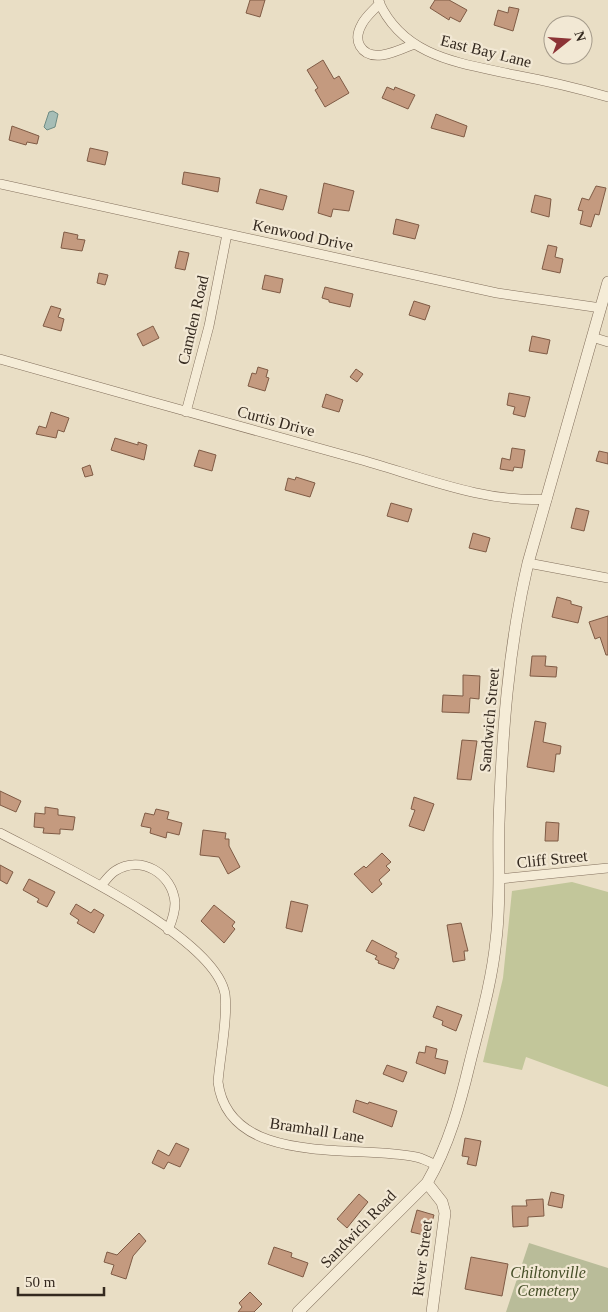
<svg xmlns="http://www.w3.org/2000/svg" width="608" height="1312" viewBox="0 0 608 1312" font-family="'Times New Roman',serif">
  <rect width="100%" height="100%" fill="#e9dec5"/>
  <path fill="#c2c69a" d="M572 882 608 892V1087L526 1057 522 1070 483 1062 503 978 512 891Z"/>
  <path fill="#b9bc99" d="M529 1243 608 1268V1312H506Z"/>
  <path fill="#a6bdb6" stroke="#6e8b83" d="M53 111 58 114 55 127 47 130 44 127 49 112Z"/>
  <path fill="#c49a7f" stroke="#7f5b45" d="M250 0H265L260 17 246 13Z
    M435 0H449L467 10 460 22 450 17 449 20 430 8Z
    M509 7 519 9 513 31 494 25 498 10 508 13Z
    M323 60 334 79 339 76 349 93 325 107 315 90 318 88 307 70Z
    M387 87 394 90 395 87 415 95 408 109 382 98Z
    M436 114 467 126 464 137 431 128Z
    M12 126 39 136 37 144 27 142 26 145 9 140Z
    M90 148 108 152 105 165 87 161Z
    M184 172 220 178 218 192 182 184Z
    M324 183 354 191 349 211 333 209 331 217 318 213Z
    M596 186 606 188 599 215 595 214 591 227 580 224 583 211 578 210 582 198 589 200Z
    M260 189 287 196 283 210 256 203Z
    M535 195 551 199 549 217 531 212Z
    M396 219 419 225 415 239 393 234Z
    M64 232 78 235 77 239 85 240 82 251 61 248Z
    M548 245 557 247 555 257 563 259 560 273 542 269Z
    M179 251 189 253 185 270 175 268Z
    M99 273 108 275 105 285 97 283Z
    M265 275 283 279 280 293 262 289Z
    M325 287 353 294 350 307 329 302V300L322 298Z
    M414 301 430 306 425 320 409 315Z
    M51 306 61 309 58 317 64 319 61 331 43 326Z
    M153 326 159 338 143 346 137 334Z
    M532 336 550 340 547 354 529 351Z
    M258 367 268 370 266 377 269 378 265 391 248 386 252 373 256 374Z
    M356 369 363 374 357 382 350 377Z
    M509 393 530 397 525 417 513 414 515 407 507 405Z
    M326 394 343 400 339 412 322 407Z
    M51 412 69 418 64 432 58 430 56 438 36 434 39 426 46 428Z
    M115 438 138 445V442L147 445 144 460 111 450Z
    M512 448 525 450 522 468 514 467 513 471 500 469 502 458 510 460Z
    M199 450 216 455 212 471 194 466Z
    M599 451 608 453V464L596 461Z
    M90 465 93 475 85 477 82 468Z
    M296 477 315 483 310 497 285 490 288 478 295 480Z
    M391 503 412 509 408 522 387 516Z
    M576 508 589 511 584 531 571 528Z
    M473 533 490 538 486 552 469 548Z
    M557 597 571 601V604L582 607 578 623 552 617Z
    M608 616V655H606L600 637 595 639 589 622Z
    M532 656H546L545 666 557 667 556 677 530 676Z
    M463 675 480 676 479 699 470 698 469 713 442 712 443 695 463 696Z
    M535 721 546 723 543 742 561 746 560 754H556L554 772 527 767Z
    M462 740 477 741 471 780 457 779Z
    M0 791 21 801 16 812 0 805Z
    M414 797 434 804 424 831 409 826 415 810 411 809Z
    M45 807 58 809V815L75 817 73 830 60 829V834L43 833 44 828 34 827 35 813 45 814Z
    M156 809 169 812 167 819 182 823 179 835 167 832 166 838 150 833 151 828 141 826 145 813 154 815Z
    M546 822 559 823 558 841H545Z
    M203 830 226 833 225 839H229V846L240 867 228 874 219 857 200 855Z
    M382 853 391 862 386 866 390 870 379 880 382 884 372 893 354 874 364 866 366 868Z
    M0 865 13 872 7 884 0 880Z
    M29 879 55 892 47 907 37 902 39 899 23 890Z
    M291 901 308 905 302 932 286 928Z
    M76 904 91 913 94 909 104 915 94 933 77 923 79 920 70 914Z
    M214 905 235 922 232 926 235 929 224 943 201 921Z
    M461 923 468 951H464L465 960 453 962 447 925Z
    M372 940 397 953 395 957 399 959 394 969 378 963 379 961 375 959 377 956 366 951Z
    M437 1006 462 1015 456 1031 442 1025 443 1021 433 1017Z
    M426 1046 437 1049 435 1058 448 1061 445 1074 416 1063 419 1052 425 1053Z
    M387 1065 407 1072 403 1082 383 1074Z
    M356 1100 368 1104 369 1102 397 1111 392 1127 353 1112Z
    M465 1138 481 1141 476 1166 467 1164 469 1157 462 1156Z
    M176 1143 189 1149 180 1167 168 1162 164 1169 152 1163 158 1150 169 1156Z
    M551 1192 564 1195 562 1208 548 1205Z
    M359 1194 368 1202 347 1228 337 1219Z
    M543 1199 544 1216 528 1217V1226L513 1227 512 1206H527L526 1200Z
    M417 1210 434 1215 428 1236 411 1232Z
    M139 1233 146 1241 133 1256 126 1279 111 1274 114 1265 104 1262 107 1252 117 1255Z
    M274 1247 292 1253 291 1257 308 1263 303 1277 268 1264Z
    M471 1257 508 1264 502 1296 465 1289Z
    M250 1292 262 1304 254 1312H238L242 1307 239 1303Z"/>
  <g fill="none" stroke-linecap="round" stroke-linejoin="round">
    <g stroke="#83705d" stroke-width="10">
      <path id="minor" d="M378 0C403 58 461 63 515 75 547 81 577 88 608 97
        M380 3C374 10 366 16 362 24 358 31 356 39 360 46 371 65 399 50 414 44
        M0 184 497 293 601 308
        M592 337 608 342
        M0 359C119 393 239 426 358 459 417 475 485 504 547 499
        M186 412 209 326 227 234
        M528 563 608 578
        M0 833C51 860 215 936 225 994 228 1017 220 1057 218 1082 229 1168 355 1144 416 1157 423 1158 430 1163 437 1165
        M499 879 608 868
        M101 886C105 881 110 874 115 871 141 854 173 874 175 903 175 913 172 921 168 930"/>
    </g>
    <g stroke="#83705d" stroke-width="12">
      <path id="tertiary" d="M427 1183 442 1202 445 1213 432 1312
        M298 1312 427 1183C449 1145 460 1104 470 1062 480 1022 492 981 496 940 501 901 498 862 499 823 502 736 508 648 528 563L608 282"/>
    </g>
    <use href="#minor" stroke="#f5ecd7" stroke-width="9"/>
    <use href="#tertiary" stroke="#f5ecd7" stroke-width="11"/>
  </g>
  <g text-anchor="middle" dominant-baseline="central" stroke-width="4.5" stroke-linejoin="round" paint-order="stroke">
    <g font-size="16" fill="#34291f" stroke="#f2e8d4">
      <text transform="translate(486 51) rotate(14)">East Bay Lane</text>
      <text transform="translate(303 235) rotate(12)">Kenwood Drive</text>
      <text transform="translate(193 320) rotate(-77)">Camden Road</text>
      <text transform="translate(276 421) rotate(15)">Curtis Drive</text>
      <text transform="translate(489 720) rotate(-85)">Sandwich Street</text>
      <text transform="translate(552 859) rotate(-6)">Cliff Street</text>
      <text transform="translate(317 1130) rotate(9)">Bramhall Lane</text>
      <text transform="translate(358 1229) rotate(-46)">Sandwich Road</text>
      <text transform="translate(422 1258) rotate(-83)">River Street</text>
    </g>
    <g font-size="16" font-style="italic" fill="#464f28" stroke="#f2e8d4">
      <text x="548" y="1272">Chiltonville<tspan x="548" dy="18">Cemetery</tspan></text>
    </g>
  </g>
  <g transform="translate(568 40) rotate(73)"><circle r="24" fill="#f2e8d4" stroke="#a69c8c"/>
  <path d="M0-4L9 19L0 12L-9 19Z" fill="#8c3336"/>
  <text y="-8" font-size="14" font-weight="bold" text-anchor="middle" fill="#34291f">N</text>
  </g>
  <path d="M18 1287v8h86v-8" fill="none" stroke="#34291f" stroke-width="2.5"/>
  <text x="25" y="1287" font-size="15" fill="#34291f" stroke="#f2e8d4" stroke-width="4" paint-order="stroke">50 m</text>
</svg>
